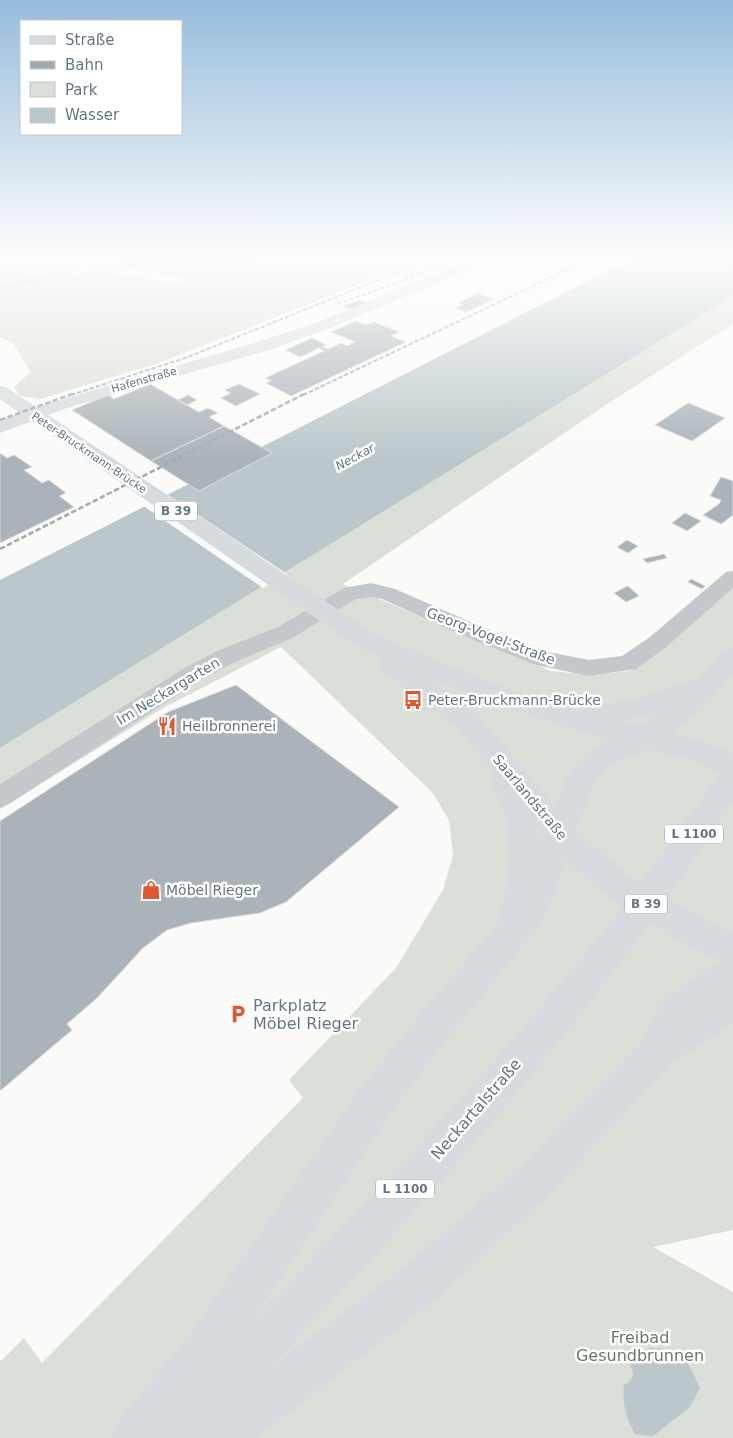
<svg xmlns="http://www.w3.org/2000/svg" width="733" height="1438" viewBox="0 0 733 1438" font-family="'DejaVu Sans',sans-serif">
  <rect width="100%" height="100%" fill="#fafaf8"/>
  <path fill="#dadfd7" d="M33 259H87L78 268 0 284V270L9 263Z
    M286 259H423L159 363 40 399 20 396 14 387 31 372 13 343 0 337V290L99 270 171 283Z
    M733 296V324L607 404 343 584 551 671 591 675 630 671 702 614 733 586V1230L653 1247 733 1292V1438H0V1360L1 1361 24 1338 42 1363 303 1098 289 1080 396 968 443 890 453 855 449 820 433 793 281 647 163 708 0 809V748Z"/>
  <path fill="#bbc7cb" d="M123 259H286L191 279 120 266 104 271 99 270 83 273 91 265Z
    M631 259H733V296L0 748V580Z
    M78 268 69 276 0 290V284Z
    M650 1348C684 1348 687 1360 700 1388L690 1407 653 1436 635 1434C626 1418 622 1404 624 1385L629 1382 634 1374 630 1366 641 1352Z"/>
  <path fill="#fafaf8" d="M165 493 287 574 263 588 142 505Z"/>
  <path fill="#aab3b9" stroke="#dcdcda" d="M479 293 494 299 466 312 455 308 462 305 458 303Z
    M360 300 367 303 351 309 343 306Z
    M356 321 366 325 374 322 399 332 391 336 406 342 291 396 266 383 271 381 265 378 324 351 319 348 300 357 285 350 312 338 326 345 322 347 328 349 341 343 347 346 355 342 331 332Z
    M150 384 199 412 208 408 218 413 209 417 224 426 151 461 72 410 108 395 114 399Z
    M239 384 260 394 236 406 221 398 231 393 225 390Z
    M188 395 197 400 187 405 178 400Z
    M688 403 725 418 692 441 655 425Z
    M224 426 272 453 199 491 151 461Z
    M0 453 7 458 14 455 32 467 24 470 42 483 49 480 66 493 59 496 74 507 0 543Z
    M721 477 733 481V515L721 524 703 515 719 504 721 500 710 496Z
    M685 513 701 521 687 531 672 523Z
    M627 540 638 546 628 553 617 547Z
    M664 554 667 558 647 563 643 559Z
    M691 579 705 586 702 589 688 582Z
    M628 586 639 596 626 602 614 593Z
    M236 685 399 807 286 902 260 913 191 923 167 930 143 948 97 998 67 1024 72 1030 0 1091V821L168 712Z"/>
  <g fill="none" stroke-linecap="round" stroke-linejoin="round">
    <path fill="#c3c8cc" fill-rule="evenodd" d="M733 571V588L666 647 636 669 589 676 536 665 471 639 382 599 371 597 356 599 294 637 233 663 199 681 9 804 0 808V784L183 669 217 651 278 627 344 588 371 583 395 589 487 629 548 652 589 660 622 656 650 637 726 572Z"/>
    <path fill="#d6dbdf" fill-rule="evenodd" d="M471 259H490L488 262 325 330 266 351 67 408 48 415 376 635 497 685 576 710 586 706 631 700 696 679 724 651 733 648V673L700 712 671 733 705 742 733 754V802L668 898 705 920 733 933V1023L671 1064 549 1194 440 1296 256 1438H111L118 1421 188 1337 359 1090 416 1019 503 918 501 915C506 887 513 855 507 826 504 810 497 794 490 779L494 773 459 730 381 669 377 663 381 657 358 647 32 421 0 433V420L20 413 0 399V386L6 387 36 407 254 343 313 324ZM426 676C487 702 548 723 612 740 575 757 569 771 555 807L479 716ZM663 710 641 726 623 721ZM646 749 688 759 720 774 641 882 628 875 576 831 593 784 612 765ZM539 832 543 837 540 845ZM566 860 606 895 623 906C509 1051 382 1188 253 1320L387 1118 442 1045 543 921ZM650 923 681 942 722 962C697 975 666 994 652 1019 647 1025 645 1034 642 1041L521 1166 408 1264 270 1368C404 1227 535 1080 650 923Z"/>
    <path stroke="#a2aab0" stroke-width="2" stroke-dasharray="4.5 2" stroke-linecap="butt" d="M424 268 445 259
      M337 304 397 283 455 259
      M71 395 188 357 430 259
      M303 395 590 259"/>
    <path stroke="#a2aab0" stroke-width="2.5" stroke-dasharray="5.5 2.5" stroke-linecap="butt" d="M0 420 75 393
      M0 549 306 393"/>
  </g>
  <linearGradient id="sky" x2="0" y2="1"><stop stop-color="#96bcdc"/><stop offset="0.56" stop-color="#fdfdfc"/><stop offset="1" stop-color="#fdfdfc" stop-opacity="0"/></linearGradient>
  <rect width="733" height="460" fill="url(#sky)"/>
  <defs>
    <g id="bus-bare" transform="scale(1.5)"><path d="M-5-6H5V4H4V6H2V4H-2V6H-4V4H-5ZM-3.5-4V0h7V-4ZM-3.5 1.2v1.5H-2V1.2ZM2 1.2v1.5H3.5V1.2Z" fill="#e4572e" stroke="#fff" stroke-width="2.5" paint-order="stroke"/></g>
    <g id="restaurant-bare" transform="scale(1.5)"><path d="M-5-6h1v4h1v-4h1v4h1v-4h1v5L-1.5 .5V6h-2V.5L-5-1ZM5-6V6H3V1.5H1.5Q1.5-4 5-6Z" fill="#e4572e" stroke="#fff" stroke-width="2.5" paint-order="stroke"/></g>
    <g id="shop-bare" transform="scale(1.5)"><path d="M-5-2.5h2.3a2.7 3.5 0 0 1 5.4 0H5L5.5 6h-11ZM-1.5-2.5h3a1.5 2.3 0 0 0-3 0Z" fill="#e4572e" stroke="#fff" stroke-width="2.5" paint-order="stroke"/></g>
    <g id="parking-bare" transform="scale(1.5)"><path d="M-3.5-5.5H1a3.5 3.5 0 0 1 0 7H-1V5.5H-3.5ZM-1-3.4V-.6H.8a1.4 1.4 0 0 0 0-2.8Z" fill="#e4572e" stroke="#fff" stroke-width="2.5" paint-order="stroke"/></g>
  </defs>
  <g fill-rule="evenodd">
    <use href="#bus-bare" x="413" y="700"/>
    <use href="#restaurant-bare" x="167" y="726"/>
    <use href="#shop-bare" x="151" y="890"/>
    <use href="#parking-bare" x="238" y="1014"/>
  </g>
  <g text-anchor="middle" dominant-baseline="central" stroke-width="5" stroke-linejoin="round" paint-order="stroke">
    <g font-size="11" fill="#657683" stroke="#fff">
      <text transform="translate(144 380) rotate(-16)">Hafenstraße</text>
      <text transform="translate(89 453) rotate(34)">Peter-Bruckmann-Brücke</text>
    </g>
    <g font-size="12" font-style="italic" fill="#60757c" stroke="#fff">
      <text transform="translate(355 457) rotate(-29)">Neckar</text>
    </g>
    <g fill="#fff" stroke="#939fa8" stroke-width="1">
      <rect x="155" y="501.5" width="42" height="19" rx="4"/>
      <rect x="665" y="824.5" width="58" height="19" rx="4"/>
      <rect x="625" y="894.5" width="42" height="19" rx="4"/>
      <rect x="376" y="1179.5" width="58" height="19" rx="4"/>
    </g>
    <g font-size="12" font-weight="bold" fill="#657683">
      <text x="176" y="511">B 39</text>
      <text x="694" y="834">L 1100</text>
      <text x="646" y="904">B 39</text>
      <text x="405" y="1189">L 1100</text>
    </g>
    <g font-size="14" fill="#657683" stroke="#fff">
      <text transform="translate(491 636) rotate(21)">Georg-Vogel-Straße</text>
      <text transform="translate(168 691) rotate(-31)">Im Neckargarten</text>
      <text transform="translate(530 797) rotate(50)">Saarlandstraße</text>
    </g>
    <g font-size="14" fill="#657683" stroke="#fff" text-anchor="start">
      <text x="428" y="700">Peter-Bruckmann-Brücke</text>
      <text x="182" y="726">Heilbronnerei</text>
      <text x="166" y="890">Möbel Rieger</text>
    </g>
    <g font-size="16" fill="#657683" stroke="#fff" text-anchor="start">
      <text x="253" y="1005">Parkplatz<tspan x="253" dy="18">Möbel Rieger</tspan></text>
    </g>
    <g font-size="16" fill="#657683" stroke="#fff">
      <text transform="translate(476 1109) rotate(-49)">Neckartalstraße</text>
    </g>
    <g font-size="16" fill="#687a64" stroke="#fff">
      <text x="640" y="1337">Freibad<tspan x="640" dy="18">Gesundbrunnen</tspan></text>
    </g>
  </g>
  <rect x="20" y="20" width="162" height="115" fill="#ffffff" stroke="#c1c8cd"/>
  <rect x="30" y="36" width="25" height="8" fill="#d6dbdf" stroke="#c1c8cd"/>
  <text x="65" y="45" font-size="15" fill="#657683">Straße</text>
  <rect x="30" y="61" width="25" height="8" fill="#a2aab0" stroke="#c1c8cd"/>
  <text x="65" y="70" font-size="15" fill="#657683">Bahn</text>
  <rect x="30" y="82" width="25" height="15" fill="#dadfd7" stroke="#c1c8cd"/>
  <text x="65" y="95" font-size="15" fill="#657683">Park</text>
  <rect x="30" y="108" width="25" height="15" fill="#bbc7cb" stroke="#c1c8cd"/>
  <text x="65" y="120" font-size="15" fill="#657683">Wasser</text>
</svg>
